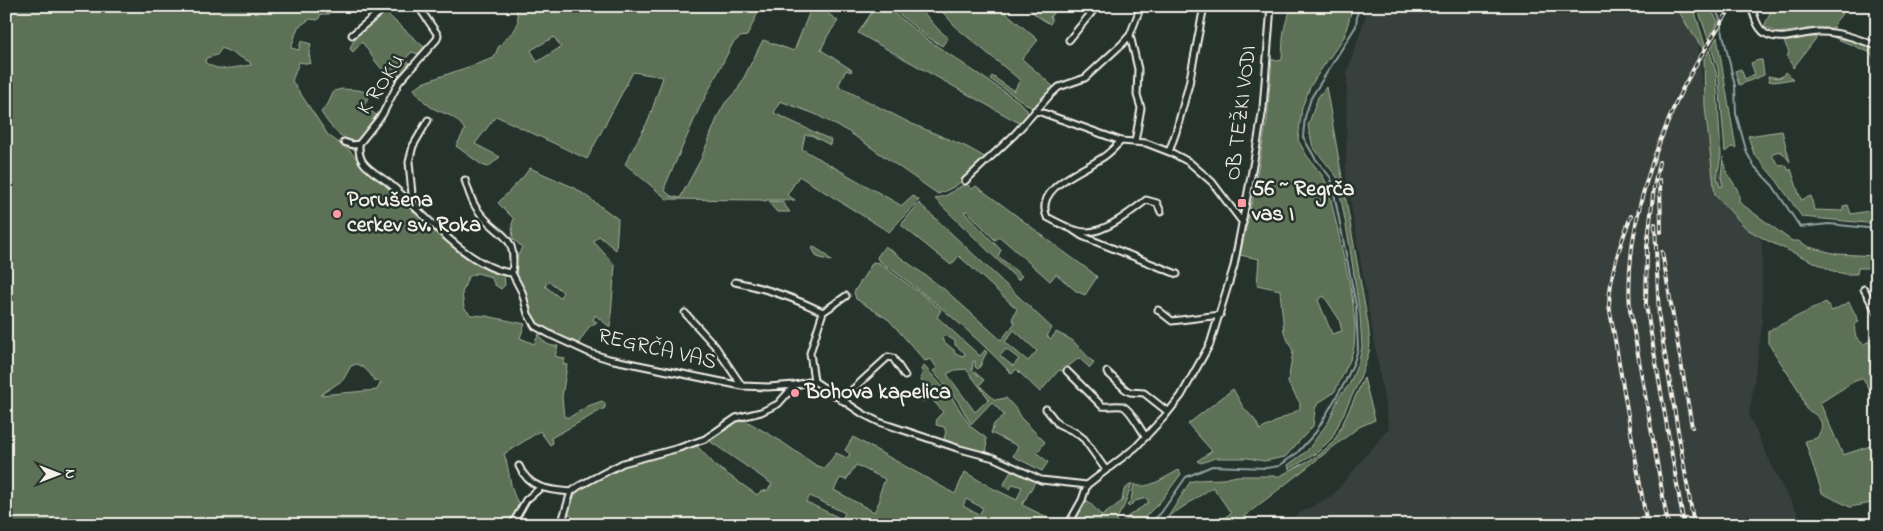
<svg xmlns="http://www.w3.org/2000/svg" width="1883" height="531" viewBox="0 0 1883 531" font-family="'Indie Flower',sans-serif">
  <rect width="100%" height="100%" fill="#26332d"/>
  <filter id="ink" filterUnits="userSpaceOnUse"><feTurbulence type="fractalNoise" baseFrequency=".02" numOctaves="2"/><feDisplacementMap in="SourceGraphic" scale="10" xChannelSelector="R" yChannelSelector="G"/><feConvolveMatrix kernelMatrix="1 2 1 2 8 2 1 2 1" color-interpolation-filters="sRGB"/></filter>
  <g filter="url(#ink)">
    <path fill="#373f3e" d="M1369 6H1692L1695 14 1710 153 1762 242V326L1749 416 1780 483 1805 525H1278L1332 496 1389 428 1346 175 1347 73Z"/>
    <path fill="#5c7155" stroke="#a8b19e" fill-rule="evenodd" d="M6 6H220L228 9 229 6H278V8L288 9 289 6H330L329 14H321L318 20 310 19 298 27 291 48 299 50 301 41 311 44 309 54 311 64 299 62 292 81 328 135 350 151 364 167 374 172 447 239 459 253 497 273 504 275 505 285 501 289 495 285 491 277 477 273 468 277 462 293 464 308 471 315 486 316 525 324 520 338 534 344 539 334C542 342 549 347 558 346L555 356 565 359 563 364 567 365 562 397 564 417H570L588 406 602 401 605 403V408L551 438 553 443 550 445 540 431 504 454C510 470 509 488 518 503H521L511 525H6ZM222 48 250 62 251 65C235 67 218 73 205 62L206 58 217 55ZM357 364C365 367 370 373 374 380L381 382 377 390 320 395 343 380 351 366Z
      M514 6H761L747 36 740 37 733 43 699 109 665 186V191L671 196 680 198 701 159 718 116 725 103 738 89 763 40 794 51 812 6H818L838 21 828 35 821 50 852 70 851 72 846 70 838 86 910 123 967 147 988 159C972 174 958 187 938 194L849 132 815 114 780 101 774 113 831 140 830 145 811 135H805L802 149 902 206 913 196 919 200 889 232 799 176 787 195 795 200H766V201L761 200 667 199 625 164 649 119 663 77 633 72 587 159 496 116 475 144 500 157 488 167 482 165 456 146 465 130C452 110 441 116 427 104 422 100 418 94 414 89L422 83 494 58C496 54 497 47 501 44 513 30 524 27 514 6ZM554 37 561 47 537 62 531 50Z
      M876 6H885L928 40 1018 101 1027 110 1028 115 1021 124 858 33Z
      M889 6H918L937 28 948 38 942 46 926 36Z
      M937 6H998L1038 40 1022 59 1056 89 1036 107 1032 108 990 79 992 76 1014 91 1020 80 958 29Z
      M1026 6H1056L1057 8 1050 17 1052 20 1050 24 1037 16Z
      M1294 6H1353L1344 37 1320 71 1310 87 1302 107 1298 140 1307 156 1322 175 1328 186 1352 295 1355 325 1354 347 1350 360 1335 391 1332 394 1318 403 1315 409 1313 426 1285 457 1264 461 1248 458H1215L1201 463 1197 461 1212 451 1188 424 1233 389 1243 407 1255 420 1260 430 1300 409V403L1288 383 1293 351 1284 332 1280 290 1257 285 1259 259 1240 255 1252 201 1267 120 1272 59 1276 61 1282 60C1283 41 1282 22 1294 6ZM1324 296 1339 319 1342 331 1332 334 1318 300Z
      M1676 6H1693L1705 45 1703 49 1688 27Z
      M1773 6H1849L1835 22 1834 28H1817L1778 33 1764 27Z
      M1710 7 1718 22 1708 39 1699 12Z
      M385 12 425 48 418 54 412 52 404 60 409 62V65L398 79C380 74 373 56 362 42L353 52 350 49C352 38 374 17 385 12Z
      M1717 37 1736 148 1731 147 1725 152 1718 68 1711 48Z
      M1807 37H1817L1793 68 1792 63 1787 57 1789 52 1784 42Z
      M1833 37C1846 39 1869 42 1876 54V65L1873 66 1874 59 1871 53Z
      M1709 50 1716 72 1721 155 1717 177 1720 187 1723 186 1721 177 1723 157C1724 164 1725 171 1729 176 1735 186 1740 190 1739 202L1785 236 1792 241H1798L1809 247 1837 254 1877 256V268H1858L1857 274H1845L1833 271 1768 241 1747 229 1715 195 1705 106 1704 59Z
      M1759 60H1762L1764 75 1739 85 1735 71 1741 69 1745 79 1755 74 1751 63Z
      M1785 72 1793 79 1774 82 1769 81 1768 76 1778 78 1783 76Z
      M1326 87 1368 324 1370 343 1369 352 1358 383 1332 438 1317 453 1289 469 1288 465 1307 451 1329 421 1339 397 1349 385 1359 361 1362 347 1360 315 1349 242 1337 177 1313 147 1308 126 1318 97Z
      M342 89 358 90 370 93 364 106 379 117 361 137 353 142C337 136 330 126 321 112L328 104 334 91Z
      M1782 131 1790 162 1784 154 1779 151 1774 153 1772 156 1780 166 1786 165 1789 171 1791 169 1801 200 1811 196 1814 210 1843 211V206L1848 205 1851 214 1869 211 1870 215 1877 214V224L1802 217 1777 181 1754 154 1748 136Z
      M530 168 575 188 618 219 616 250 599 236 593 241 615 265 610 327 595 315 593 320 597 322 589 327 578 344C564 338 540 330 532 316 529 309 528 300 525 293 514 271 510 272 522 247L513 239 512 224 514 219 498 203 523 177ZM549 281 563 292 560 298 545 286Z
      M966 183 972 189 976 186C1016 214 1053 245 1093 273L1097 277 1085 295 1076 291 1056 274 1050 281 1000 237 995 240 967 211 964 212 1001 250 998 256 1022 276 1018 280 935 199 947 195Z
      M770 201 782 202 790 212H777L770 204Z
      M919 203 1052 328 1047 336 1051 339 1056 332 1072 340 1094 363 1090 368 1079 358 1062 371 1059 370 1040 392 1016 369 1012 374C971 331 926 293 878 260L877 257 885 246 944 289 1001 340 1015 323 1012 319 1017 309 959 256 951 265 901 225ZM1014 330 1037 351 1028 361 1005 342ZM1006 349 1019 359 1013 366 1000 356Z
      M814 247 825 254 831 261 817 257 812 248Z
      M873 262 879 263 923 295 941 310 937 317 980 356 985 350 987 353C982 358 982 366 978 369L975 367V361H973L972 370 984 380 980 385 982 388 995 400 1006 398 1017 410 1020 417 1045 442 1037 453 1048 462 1042 471 1013 456 1018 446 991 433 994 424 1004 415 992 402 971 424 958 401 933 371 937 368 931 359 925 361 889 320 856 299 854 292ZM945 335 955 341V345L965 353 964 356 955 354 954 350 943 341 942 338ZM966 369 989 399 975 412 947 374 955 370Z
      M1826 302 1832 311 1849 302 1859 322 1855 324C1854 334 1855 339 1864 344L1869 341 1875 352 1877 351V404L1863 378 1853 382 1820 403 1843 455 1876 444 1875 438 1877 437V502L1850 507 1822 493 1805 441 1817 438C1826 423 1821 417 1806 409L1800 392 1768 343V331Z
      M924 366 950 395 971 427 986 438 987 452 982 453 948 442 944 438 946 432 944 427 936 425 937 418 943 412 930 397 923 402 918 392 925 389 920 377 923 374 921 369Z
      M1364 378 1375 420 1359 427 1233 525H1214L1231 513 1213 487 1168 517 1190 482 1197 480 1223 479 1237 476H1280L1319 455 1332 443 1337 436Z
      M743 419 779 440 817 466 825 468 836 453 847 458 850 454 845 450 853 437 955 494 965 472 992 488 1017 500 1022 487 1013 484 1010 489 1003 486 1012 469 1035 482 1022 505 1055 521 1059 525H580L567 512 570 501 576 491 600 477 629 463 697 446 716 466 757 495 760 492 768 490 772 484 711 442 710 439 731 423ZM856 465 885 479 879 495 880 500 874 512 834 490 840 478 846 480ZM810 496 845 513 842 519 806 502ZM966 499 983 508 979 515 963 506Z
      M1179 470 1181 474 1160 502 1137 525H1071L1087 500 1102 516 1122 501 1124 490 1132 483 1124 506 1116 520 1119 523 1127 520V517L1148 503V500L1146 498 1135 501 1129 507 1127 505 1131 500 1134 484C1146 492 1168 475 1179 470Z"/>
    <g fill="none" stroke-linecap="round" stroke-linejoin="round">
      <path stroke="#8ea1a1" stroke-width="2" d="M1714 6 1719 17 1735 86 1736 114 1747 153 1754 166 1773 186 1800 227 1829 224 1877 229
        M1148 525 1161 513 1186 477 1212 466 1266 468 1279 466 1297 453 1316 432 1345 382 1354 362 1358 349 1356 305 1331 178 1315 158 1303 137 1305 117 1311 98 1356 26 1358 6"/>
      <g stroke="#f4f1e8" stroke-width="9">
        <path id="minor" d="M1751 6C1755 17 1757 30 1768 35 1784 42 1805 31 1821 32 1841 32 1858 39 1877 46
          M352 35 387 6
          M1130 35 1138 69 1137 95 1141 108 1135 142
          M1069 40 1097 6
          M1035 110 1121 141 1146 143 1172 153 1189 162 1212 182 1243 223
          M1121 141C1115 147 1108 155 1100 159 1081 172 1034 188 1047 217 1059 223 1074 232 1087 232 1106 232 1132 211 1146 200L1157 203 1161 212
          M344 142 353 145 359 144 382 115 399 82 437 39 438 35 418 6
          M359 144C359 151 359 157 363 162 369 171 382 177 390 184 423 212 469 269 512 273
          M1169 152 1176 132 1189 84 1204 6
          M465 180C468 189 471 201 477 209 497 238 518 231 512 273
          M965 181 1014 135 1050 95 1059 87 1085 78 1122 44 1130 35 1141 6
          M413 205 409 162 413 146 428 120
          M1073 230 1082 236 1177 274
          M512 273 522 292 528 314 535 326 553 336 590 353 609 359 742 386 768 387 795 385 814 381
          M735 282C767 288 794 298 823 312
          M1864 289 1877 313
          M846 296 823 312 810 353 814 381 863 414 879 422 960 449 994 458 1041 480 1087 485
          M1158 310 1172 321 1220 315
          M685 313 715 346 742 386
          M1067 371 1102 406C1108 407 1115 405 1122 406 1130 408 1140 429 1146 437
          M1107 372 1125 389 1130 392 1144 393 1168 412
          M841 400 888 357 893 358 905 376
          M1046 409 1058 424 1075 432 1084 439 1106 470
          M519 466C529 489 549 490 571 492
          M512 525 526 500 540 488
          M561 525 571 492 579 486 623 463 679 448 705 439 736 418 761 412 778 404 795 385
          M1068 525 1082 500 1087 485 1136 447 1165 416 1181 396 1210 344 1234 266 1258 139 1263 108 1271 6"/>
      </g>
      <use href="#minor" stroke="#26332d" stroke-width="5"/>
      <g stroke="#f4f1e8" stroke-width="4">
        <path id="rail" d="M1659 162 1654 187 1647 248 1646 305 1684 525
          M1660 180 1661 232
          M1631 216C1620 245 1610 272 1609 305L1647 525
          M1655 224 1659 319 1694 525
          M1662 252 1692 427
          M1668 525 1630 309C1626 250 1640 195 1660 141 1667 125 1673 108 1681 92 1696 62 1714 34 1732 6"/>
      </g>
      <use href="#rail" stroke="#26332d" stroke-width="2" stroke-dasharray="5.5" stroke-linecap="butt"/>
    </g>
  </g>
  <g fill="#ff9aa2" stroke="#26332d" stroke-width="2">
    <rect x="1237" y="198" width="10" height="10" rx="2.5"/>
    <circle cx="337" cy="214" r="5"/>
    <circle cx="795" cy="393" r="5"/>
  </g>
  <g text-anchor="middle" dominant-baseline="central" stroke-width="5" stroke-linejoin="round" paint-order="stroke">
    <g font-size="22" fill="#f4f1e8" stroke="#26332d">
      <text transform="translate(382 85) rotate(-56)">K ROKU</text>
      <text transform="translate(1242 113) rotate(-83)">OB TEŽKI VODI</text>
      <text transform="translate(657 350) rotate(13)">REGRČA VAS</text>
    </g>
    <g font-size="22" font-weight="bold" fill="#f4f1e8" stroke="#26332d" text-anchor="start">
      <text x="1252" y="190">56 ~ Regrča<tspan x="1252" dy="25">vas I</tspan></text>
      <text x="347" y="201">Porušena<tspan x="347" dy="25">cerkev sv. Roka</tspan></text>
      <text x="805" y="393">Bohova kapelica</text>
    </g>
  </g>
  <rect width="1883" height="531" fill="none" stroke="#26332d" stroke-width="25"/>
  <rect x="12" y="12" width="1858" height="506" fill="none" stroke="#f4f1e8" stroke-width="2" filter="url(#ink)"/>
  <g transform="translate(58 474) rotate(90)" stroke="#26332d" stroke-width="4" paint-order="stroke">
  <path d="M0-4L9 19L0 12L-9 19Z" fill="#f4f1e8"/>
  <text y="-8" font-size="14" font-weight="bold" text-anchor="middle" fill="#f4f1e8">N</text>
  </g>
</svg>
